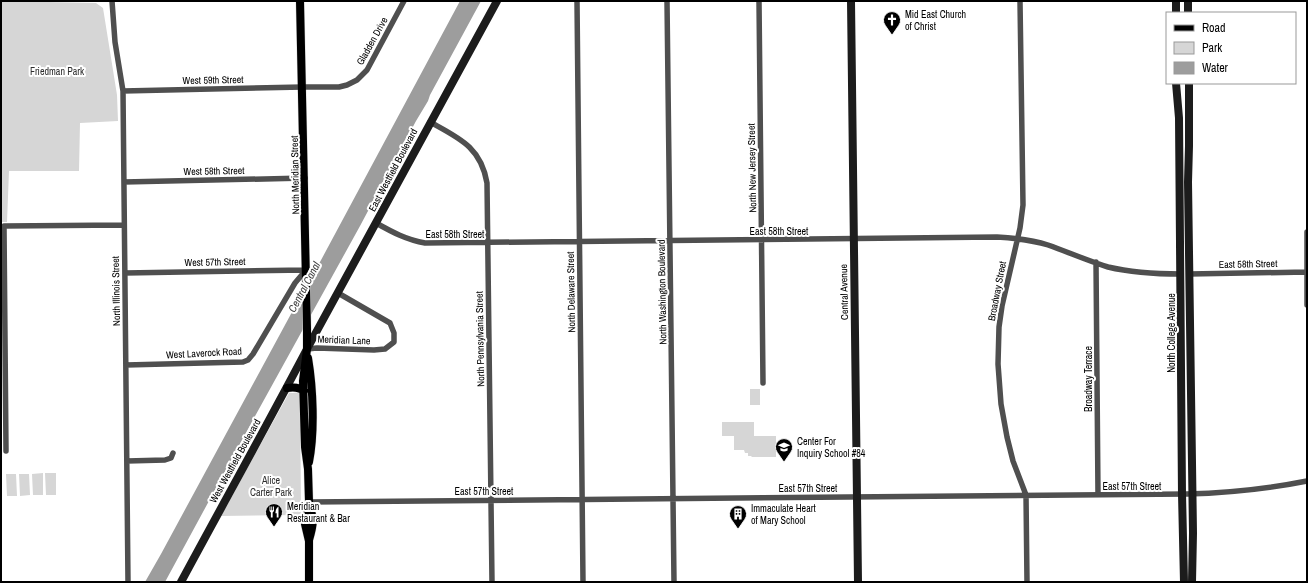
<svg xmlns="http://www.w3.org/2000/svg" width="1308" height="583" viewBox="0 0 1308 583" font-family="'Archivo Narrow',sans-serif">
  <rect width="100%" height="100%" fill="#fff"/>
  <path fill="#d6d6d6" d="M1 1 96 3 103 8 117 95 118 121 80 123 79 171H9L7 222H1Z
    M750 389H760V405H750Z
    M289 393H300L301 515 221 516Z
    M722 422H754V436H776V457H752L751 456H748V453H745L744 450H734V436H722Z
    M43 473V495H33L32 474Z
    M45 473H56V495H46Z
    M6 474H16L17 496H7Z
    M19 474H29L30 495 20 496Z"/>
  <path fill="#9d9d9d" d="M460 1H481L430 95 428 101 416 121 360 226 254 418 165 582H145L161 554 318 264 320 262Z"/>
  <g fill="none" stroke-linecap="round" stroke-linejoin="round">
    <g stroke="#dbdbdb" stroke-width="9">
      <path id="primary" d="M300 1 307 329V349L303 381 305 447 308 469 309 502 305 517V524L309 541V582
        M308 358C313 388 315 431 309 462
        M287 388C293 387 299 387 304 391
        M309 503C314 520 314 523 309 540"/>
    </g>
    <path stroke="#4f4f4f" stroke-width="5.5" d="M112 1 115 42 123 91 128 582
      M577 1 583 582
      M667 1 674 582
      M759 1 763 383
      M1020 1 1023 205 1020 228 1002 306 999 327 998 364 1001 404 1007 437 1013 461 1026 495 1027 582
      M123 91 303 87H339L347 85 357 80 367 70 404 1
      M430 122C459 138 481 147 487 183L492 582
      M124 182 305 178
      M376 223C392 232 407 240 425 243L997 237C1014 238 1032 240 1048 245 1068 252 1088 261 1108 267 1133 273 1156 274 1181 274
      M1307 232V305
      M1096 262 1098 495
      M125 273 306 270
      M1189 274 1307 272
      M307 349 317 348 374 350 385 349 394 342V333L390 323 338 293
      M126 365 243 362 248 360 253 354 295 283 306 270
      M6 451 4 226 124 225
      M127 461 165 460 171 458 173 453
      M309 502 1187 494C1228 493 1267 489 1307 481"/>
    <path stroke="#1c1c1c" stroke-width="8" d="M851 1 858 582
      M1176 1V13
      M1188 1V13
      M1176 83 1179 118 1182 494 1184 582
      M1189 83V146L1188 182 1193 533 1192 582
      M181 582C223 504 266 427 307 349L497 1"/>
    <use href="#primary" stroke="#000" stroke-width="8"/>
  </g>
  <defs>
    <g id="church-pin" transform="scale(0.9)"><path d="M0 17L-7.5 6A9.5 9.5 0 1 1 7.5 6Z" fill="#000" stroke="#fff"/><path d="M-1.2-6h2.4v3.5h3.3v2.4h-3.3V6h-2.4V-.1h-3.3v-2.4h3.3Z" fill="#fff"/></g>
    <g id="school-pin" transform="scale(0.9)"><path d="M0 17L-7.5 6A9.5 9.5 0 1 1 7.5 6Z" fill="#000" stroke="#fff"/><path d="M0-5L7-2L0 1L-7-2ZM-4 1L0 2.5L4 1V4Q0 6-4 4Z" fill="#fff"/></g>
    <g id="restaurant-pin" transform="scale(0.9)"><path d="M0 17L-7.5 6A9.5 9.5 0 1 1 7.5 6Z" fill="#000" stroke="#fff"/><path d="M-5-6h1v4h1v-4h1v4h1v-4h1v5L-1.5 .5V6h-2V.5L-5-1ZM5-6V6H3V1.5H1.5Q1.5-4 5-6Z" fill="#fff"/></g>
    <g id="building-pin" transform="scale(0.9)"><path d="M0 17L-7.5 6A9.5 9.5 0 1 1 7.5 6Z" fill="#000" stroke="#fff"/><path d="M-4-6H4V6H1V3H-1V6H-4ZM-2.5-4.3h1.7v1.8h-1.7ZM.8-4.3h1.7v1.8H.8ZM-2.5-1h1.7V.8h-1.7ZM.8-1h1.7V.8H.8Z" fill="#fff"/></g>
  </defs>
  <g fill-rule="evenodd">
    <use href="#church-pin" x="892" y="20"/>
    <use href="#school-pin" x="784" y="447"/>
    <use href="#restaurant-pin" x="274" y="512"/>
    <use href="#building-pin" x="738" y="514"/>
  </g>
  <g text-anchor="middle" dominant-baseline="central" stroke-width="4" stroke-linejoin="round" paint-order="stroke">
    <g font-size="10" fill="#000" stroke="#fff" text-anchor="start">
      <text x="905" y="14">Mid East Church<tspan x="905" dy="12">of Christ</tspan></text>
      <text x="797" y="441">Center For<tspan x="797" dy="12">Inquiry School #84</tspan></text>
      <text x="287" y="506">Meridian<tspan x="287" dy="12">Restaurant &amp; Bar</tspan></text>
      <text x="751" y="508">Immaculate Heart<tspan x="751" dy="12">of Mary School</tspan></text>
    </g>
    <g font-size="10" fill="#000" stroke="#fff">
      <text transform="translate(372 41) rotate(-61)">Gladden Drive</text>
      <text transform="translate(213 80) rotate(-1)">West 59th Street</text>
      <text transform="translate(752 168) rotate(-91)">North New Jersey Street</text>
      <text transform="translate(393 170) rotate(-62)">East Westfield Boulevard</text>
      <text transform="translate(214 171) rotate(-1)">West 58th Street</text>
      <text transform="translate(295 175) rotate(-91)">North Meridian Street</text>
      <text x="779" y="231">East 58th Street</text>
      <text x="455" y="234">East 58th Street</text>
      <text transform="translate(215 262) rotate(-1)">West 57th Street</text>
      <text transform="translate(1248 264) rotate(-1)">East 58th Street</text>
      <text transform="translate(116 291) rotate(-91)">North Illinois Street</text>
      <text transform="translate(997 291) rotate(-79)">Broadway Street</text>
      <text transform="translate(571 292) rotate(-91)">North Delaware Street</text>
      <text transform="translate(662 292) rotate(-91)">North Washington Boulevard</text>
      <text transform="translate(844 292) rotate(-91)">Central Avenue</text>
      <text transform="translate(1171 333) rotate(-90)">North College Avenue</text>
      <text transform="translate(480 339) rotate(-91)">North Pennsylvania Street</text>
      <text transform="translate(344 340) rotate(2)">Meridian Lane</text>
      <text transform="translate(204 353) rotate(-3)">West Laverock Road</text>
      <text transform="translate(1088 379) rotate(-90)">Broadway Terrace</text>
      <text transform="translate(235 461) rotate(-61)">West Westfield Boulevard</text>
      <text x="1132" y="486">East 57th Street</text>
      <text x="808" y="488">East 57th Street</text>
      <text x="484" y="491">East 57th Street</text>
    </g>
    <g font-size="10" fill="#2d2d2d" stroke="#fff">
      <text x="57" y="71">Friedman Park</text>
      <text x="271" y="480">Alice<tspan x="271" dy="12">Carter Park</tspan></text>
    </g>
    <g font-size="11" font-style="italic" fill="#3e3e3e" stroke="#fff">
      <text transform="translate(304 287) rotate(-62)">Central Canal</text>
    </g>
  </g>
  <rect width="1308" height="583" fill="none" stroke="#000000" stroke-width="4"/>
  <rect x="1166" y="12" width="130" height="72" fill="#ffffff" stroke="#999999"/>
  <rect x="1174" y="25" width="20" height="6" fill="#000000" stroke="#999999"/>
  <text x="1202" y="32" font-size="12" fill="#000000">Road</text>
  <rect x="1174" y="42" width="20" height="12" fill="#d6d6d6" stroke="#999999"/>
  <text x="1202" y="52" font-size="12" fill="#000000">Park</text>
  <rect x="1174" y="62" width="20" height="12" fill="#9d9d9d" stroke="#999999"/>
  <text x="1202" y="72" font-size="12" fill="#000000">Water</text>
</svg>
